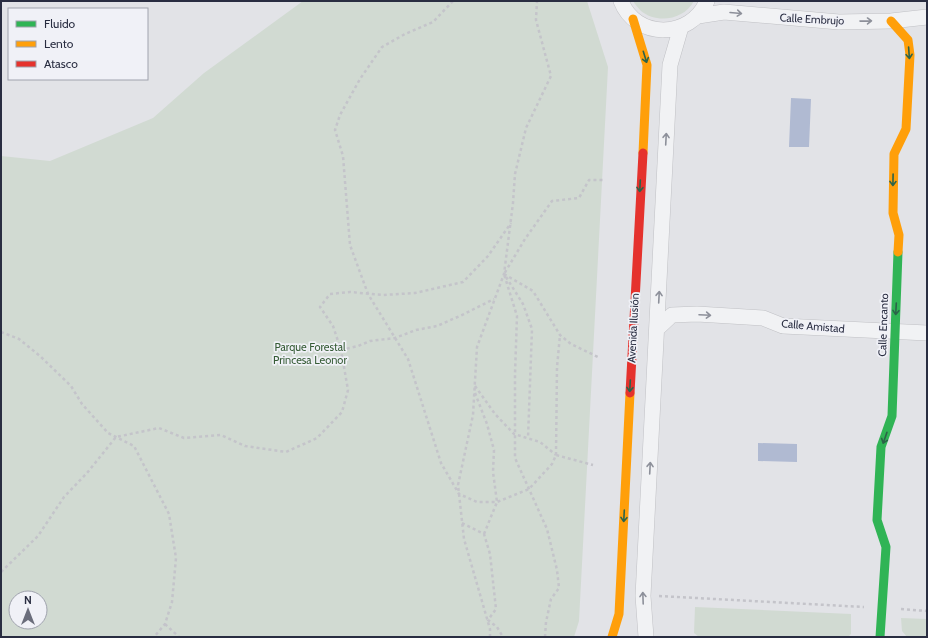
<svg xmlns="http://www.w3.org/2000/svg" width="928" height="638" viewBox="0 0 928 638" font-family="Cabin,sans-serif">
  <rect width="100%" height="100%" fill="#e2e3e7"/>
  <path fill="#d1dad2" fill-rule="evenodd" d="M303 1H587L608 67 579 621 574 637H1V156L50 161 153 118 204 73ZM16 598H40V622H16Z
    M633 1H694C684 20 657 24 641 11 638 8 635 4 633 1Z
    M695 607 851 614V634L848 637H699L694 633Z
    M901 618 927 619V637H907L902 631Z"/>
  <path fill="#b0bad2" d="M791 98 811 99 809 147H789Z
    M758 443 797 444V462L758 461Z"/>
  <g fill="none" stroke-linecap="round" stroke-linejoin="round">
    <g stroke="#c0c1c5" stroke-width="16">
      <path id="street" d="M621 1C636 40 691 39 707 1
        M698 16 724 12 839 22 891 21 927 17
        M657 329 672 315 697 314 763 318 783 326 927 333
        M646 637 643 596 670 65 681 27"/>
    </g>
    <path stroke="#c4c4ca" stroke-width="2.5" stroke-dasharray="3 3" stroke-linecap="butt" d="M453 1 433 22 405 34 382 47 360 79 340 115 335 130 343 156 350 245 368 294 408 359 441 463 459 494 477 502H497L529 489 552 464 556 455 593 465
      M504 274 533 291 560 335 571 344 598 357
      M506 277 523 304 532 329 528 438
      M1 332 19 339 40 356 71 386 82 404 108 433 134 446 169 514 176 558 172 602 165 624 154 637
      M341 350 358 346 370 341 395 338 416 330 437 326 462 315 494 299
      M475 386 495 414 514 434 540 442 556 455
      M475 393 487 424 494 450 493 472 497 502 484 534
      M556 455 557 367 560 335
      M462 523 484 534 490 554 496 609 488 620 497 627 503 637
      M1 572 38 536 64 497 87 473 116 437 159 428 184 438 221 435 245 446 286 452 317 438 342 412 348 390 341 350 333 326 320 307 330 294 350 292 383 295 415 293 463 282 488 256 511 223
      M659 596 864 607
      M901 609 927 611
      M165 624 179 637
      M490 637V629L464 539 458 485 473 415 477 347 504 274 513 203 515 174 526 128 551 76 536 20 537 1
      M545 637 546 622 551 599 559 588 557 570 547 529 515 458V374L517 316 504 274 525 239 552 201 579 198 589 180H604"/>
    <use href="#street" stroke="#f1f2f4" stroke-width="15"/>
    <path stroke="#30b455" stroke-width="9" d="M880 637 886 547 877 520 881 447 892 416 898 252"/>
    <path stroke="#ff9f0a" stroke-width="9" d="M633 19 647 65 643 153
      M891 21 908 40 910 55 906 129 894 154 893 213 899 235 898 252
      M612 637 619 614 630 393"/>
    <path stroke="#e5322d" stroke-width="9" d="M630 393 643 153"/>
  </g>
  <defs><path id="oneway-shaft" d="M-6 0H5M1.5-3L5.5 0L1.5 3" fill="none" stroke-width="1.6" stroke-linecap="round" stroke-linejoin="round"/></defs>
  <g stroke="#8d909a">
    <use href="#oneway-shaft" transform="translate(736 13) rotate(5)"/>
    <use href="#oneway-shaft" transform="translate(866 21) rotate(-1)"/>
    <use href="#oneway-shaft" transform="translate(666 139) rotate(-87)"/>
    <use href="#oneway-shaft" transform="translate(659 297) rotate(-87)"/>
    <use href="#oneway-shaft" transform="translate(705 315) rotate(3)"/>
    <use href="#oneway-shaft" transform="translate(650 468) rotate(-87)"/>
    <use href="#oneway-shaft" transform="translate(643 598) rotate(-92)"/>
  </g>
  <g stroke="#2c6349">
    <use href="#oneway-shaft" transform="translate(909 53) rotate(86)"/>
    <use href="#oneway-shaft" transform="translate(645 57) rotate(73)"/>
    <use href="#oneway-shaft" transform="translate(893 180) rotate(91)"/>
    <use href="#oneway-shaft" transform="translate(640 186) rotate(93)"/>
    <use href="#oneway-shaft" transform="translate(896 309) rotate(93)"/>
    <use href="#oneway-shaft" transform="translate(630 386) rotate(93)"/>
    <use href="#oneway-shaft" transform="translate(885 438) rotate(109)"/>
    <use href="#oneway-shaft" transform="translate(624 516) rotate(93)"/>
  </g>
  <g text-anchor="middle" dominant-baseline="central" stroke-width="3.5" stroke-linejoin="round" paint-order="stroke">
    <g font-size="11" fill="#292d41" stroke="#f0f1f7">
      <text transform="translate(812 19) rotate(3)">Calle Embrujo</text>
      <text transform="translate(883 325) rotate(-88)">Calle Encanto</text>
      <text transform="translate(813 326) rotate(5)">Calle Amistad</text>
      <text transform="translate(633 328) rotate(-87)">Avenida Ilusión</text>
    </g>
    <g font-size="11" fill="#365c36" stroke="#f0f1f7">
      <text x="310" y="347">Parque Forestal<tspan x="310" dy="13">Princesa Leonor</tspan></text>
    </g>
  </g>
  <rect width="928" height="638" fill="none" stroke="#292d41" stroke-width="4"/>
  <rect x="8" y="8" width="140" height="72" fill="#f0f1f7" stroke="#a0a3ae"/>
  <rect x="16" y="21" width="20" height="6" fill="#30b455" stroke="#a0a3ae"/>
  <text x="44" y="28" font-size="12" fill="#292d41">Fluido</text>
  <rect x="16" y="41" width="20" height="6" fill="#ff9f0a" stroke="#a0a3ae"/>
  <text x="44" y="48" font-size="12" fill="#292d41">Lento</text>
  <rect x="16" y="61" width="20" height="6" fill="#e5322d" stroke="#a0a3ae"/>
  <text x="44" y="68" font-size="12" fill="#292d41">Atasco</text>
  <g transform="translate(28 610)"><circle r="19" fill="#f0f1f7" stroke="#a0a3ae"/>
  <path d="M0-3L7 15L0 10L-7 15Z" fill="#6a6d7b"/>
  <text y="-6" font-size="11" font-weight="bold" text-anchor="middle" fill="#292d41">N</text>
  </g>
</svg>
